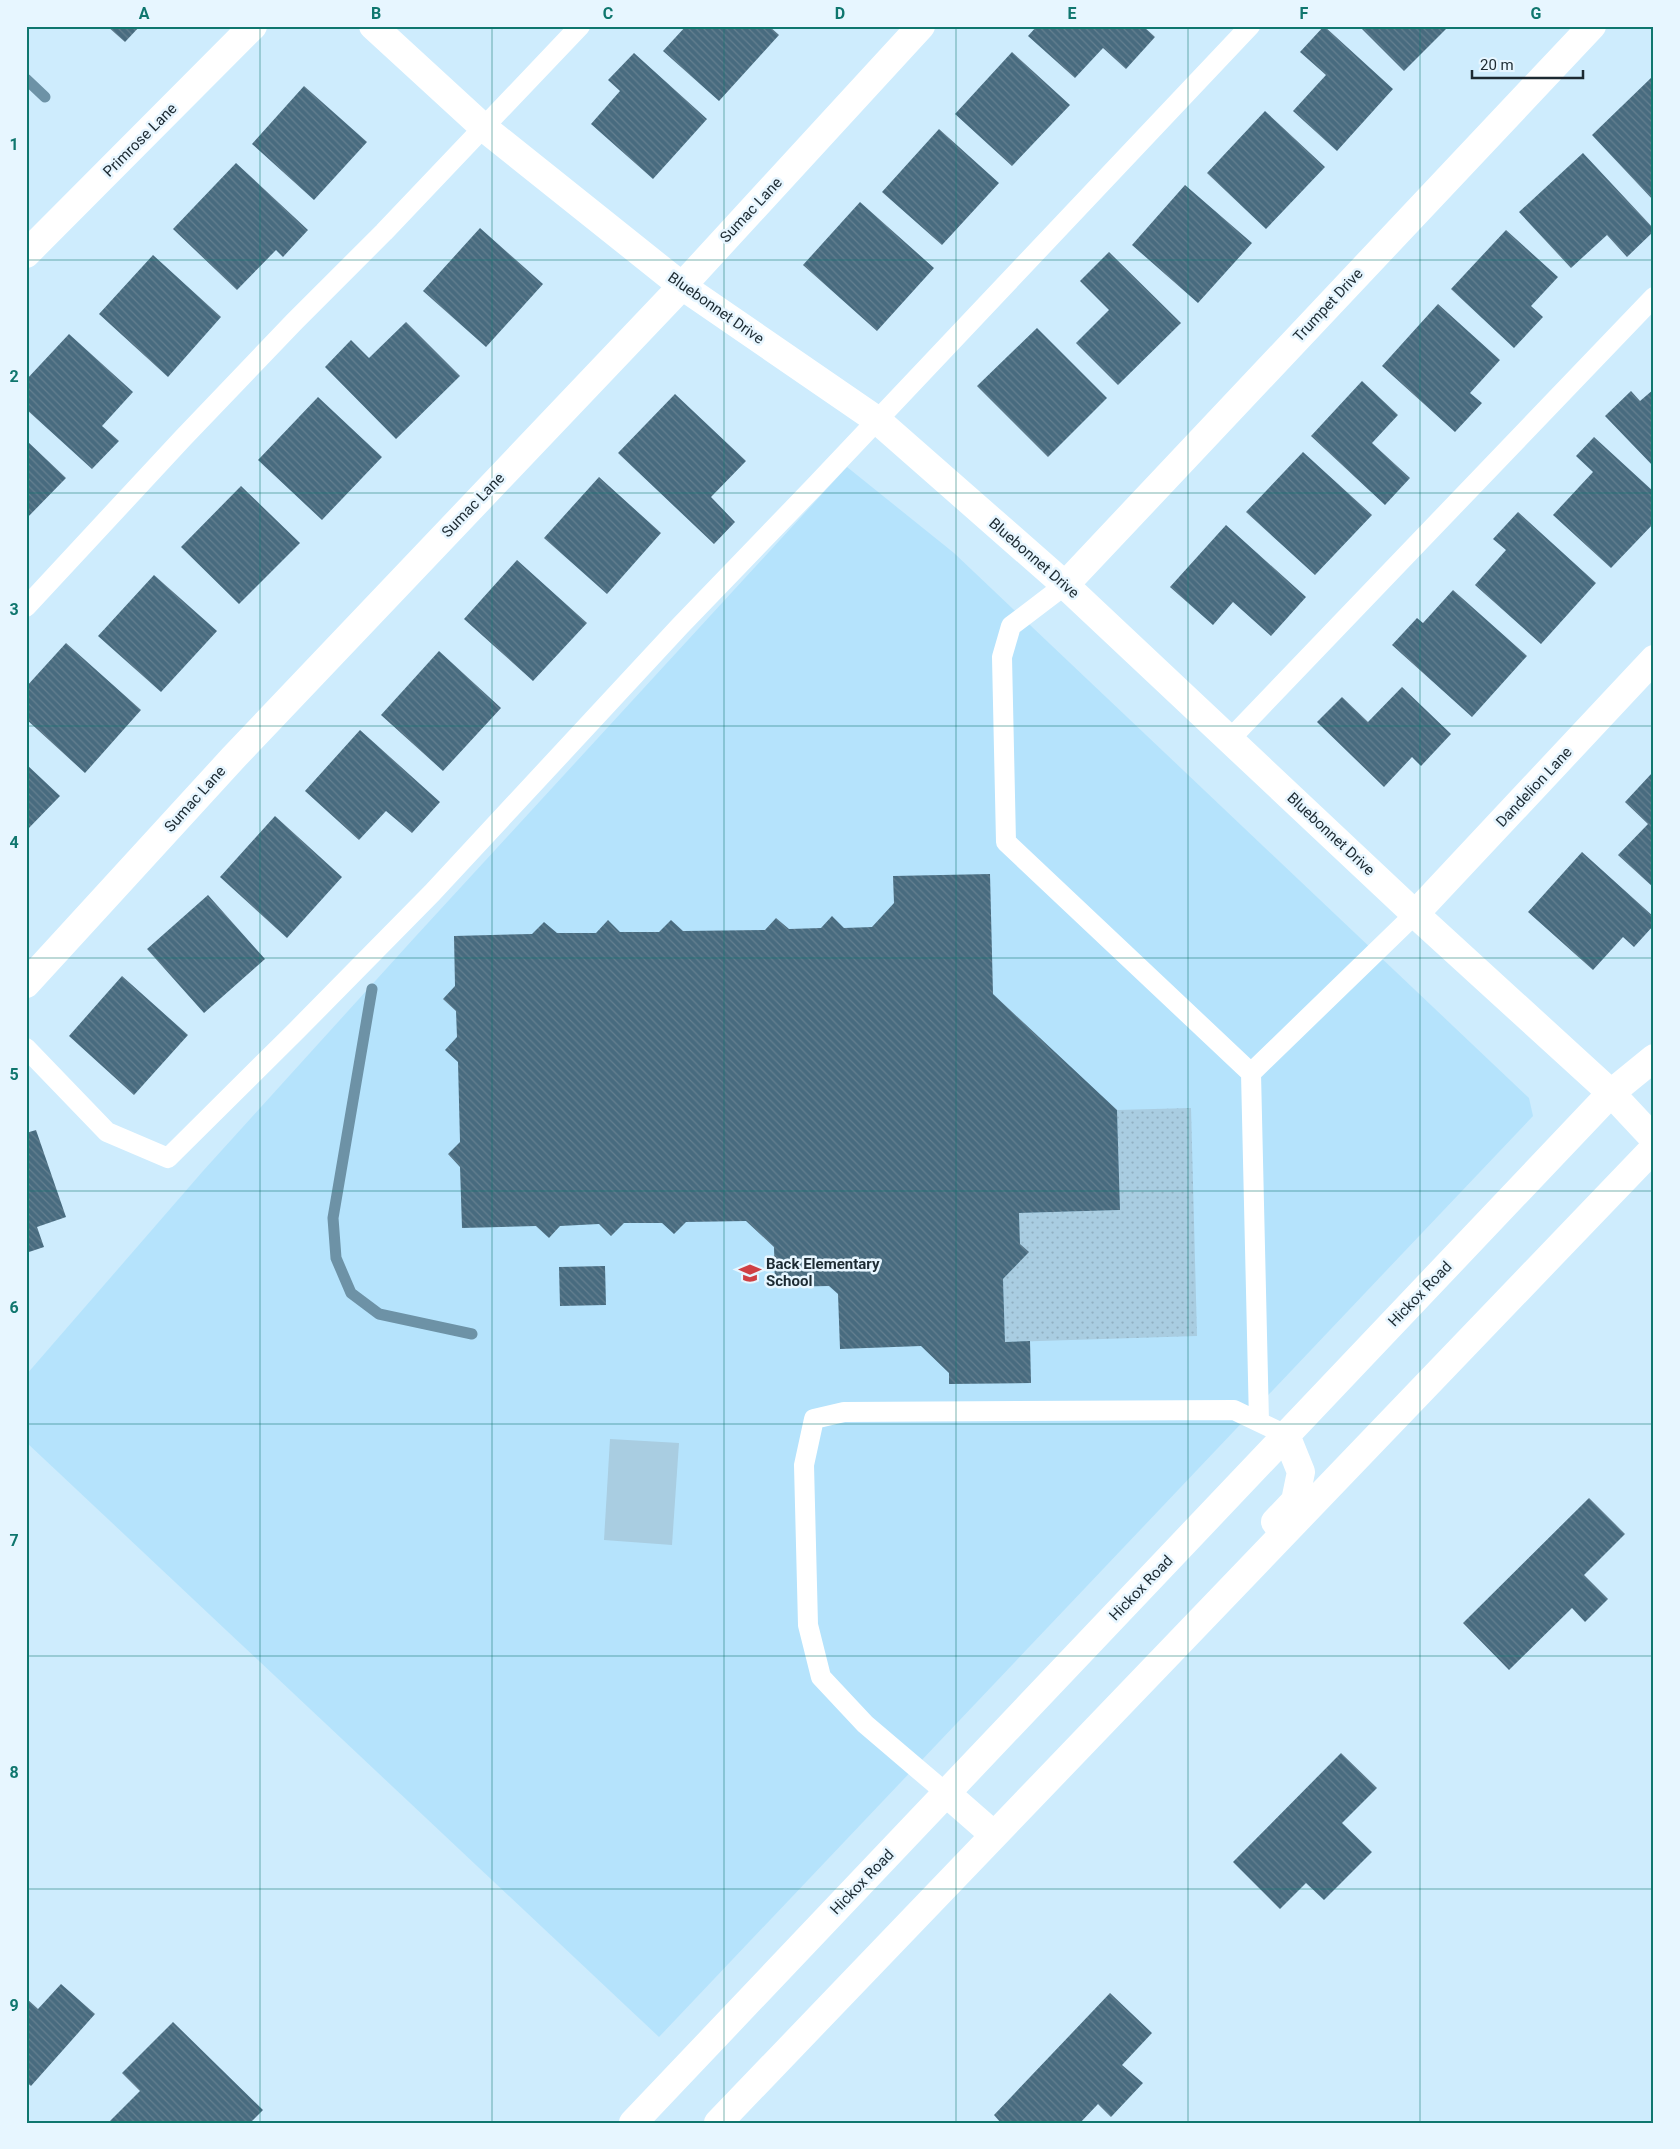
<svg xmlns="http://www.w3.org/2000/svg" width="1680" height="2149" viewBox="0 0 1680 2149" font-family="Roboto,sans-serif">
  <defs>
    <pattern id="park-dots" width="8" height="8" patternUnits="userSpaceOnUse" patternTransform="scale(1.25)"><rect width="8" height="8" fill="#a9cde1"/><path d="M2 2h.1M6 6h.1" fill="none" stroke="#91b0c2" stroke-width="1.8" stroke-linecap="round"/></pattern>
    <pattern id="building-back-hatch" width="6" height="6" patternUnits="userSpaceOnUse" patternTransform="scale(1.25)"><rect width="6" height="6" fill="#486b7f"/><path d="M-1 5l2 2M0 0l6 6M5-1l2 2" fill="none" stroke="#658090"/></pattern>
  </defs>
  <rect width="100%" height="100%" fill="#ceecfd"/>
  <path fill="#b5e3fc" d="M847 467 954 553 1529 1098 1533 1116 659 2037 26 1442V1375L203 1171 416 936Z"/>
  <path fill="url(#park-dots)" d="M1191 1108 1197 1336 1005 1342 1003 1279 1028 1252 1020 1244 1019 1213 1120 1210 1117 1110Z"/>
  <path fill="#a9cde1" d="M610 1439 679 1443 672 1545 604 1540Z"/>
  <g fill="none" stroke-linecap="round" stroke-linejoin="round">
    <path stroke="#6d92a6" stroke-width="11" d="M26 79 45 97
      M372 989 333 1218 336 1258 351 1293 379 1314 472 1334"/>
  </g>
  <path fill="url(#building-back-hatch)" d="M107 26H140L125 42Z
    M686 26H769L779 35 719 101 663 51Z
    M1037 26H1143L1155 37 1126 69 1103 48 1075 78 1028 36Z
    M1324 26 1393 89 1337 151 1293 111 1326 75 1300 52Z
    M1359 26H1449L1404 71Z
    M1012 52 1070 105 1012 166 955 114Z
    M634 53 707 119 653 179 591 124 620 91 608 80Z
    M1652 77 1654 79V201L1592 135Z
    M304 86 367 142 314 200 252 144Z
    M1265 111 1325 167 1266 229 1207 173Z
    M939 129 999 183 942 245 882 192Z
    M1583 153 1654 229V231L1627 257 1607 235 1571 268 1519 212Z
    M236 163 308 230 283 257 276 250 237 290 173 229Z
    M1185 185 1252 243 1198 303 1132 245Z
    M860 202 934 268 877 331 803 265Z
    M480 228 543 284 486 347 423 291Z
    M1506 230 1558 277 1531 306 1543 317 1514 348 1451 289Z
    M1109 252 1181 323 1118 385 1076 343 1109 310 1080 281Z
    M153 255 221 317 168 377 99 314Z
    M1438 304 1500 360 1470 393 1482 403 1455 432 1382 366Z
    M406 322 460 376 396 439 325 367 351 340 369 358Z
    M1037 328 1107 398 1048 457 977 386Z
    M69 334 133 392 102 426 119 441 92 469 26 409V380Z
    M1362 381 1398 415 1372 443 1410 478 1385 505 1311 436Z
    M1654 389V467L1605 416 1631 391 1640 401Z
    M675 394 746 461 711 497 735 522 714 544 618 453Z
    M318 397 382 457 322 520 258 460Z
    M1594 437 1654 492V523L1611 568 1553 515 1593 472 1576 456Z
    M26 440 66 478 26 519Z
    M1303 452 1372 515 1315 575 1246 512Z
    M599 477 661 533 607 594 544 538Z
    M241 486 300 543 239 604 181 547Z
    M1518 512 1596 583 1541 644 1475 585 1506 550 1493 539Z
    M1226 525 1306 597 1271 636 1233 602 1213 625 1170 587Z
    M517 560 587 623 533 681 464 619Z
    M154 575 217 631 161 692 98 636Z
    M1453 590 1527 656 1472 717 1392 645 1417 618 1423 623Z
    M66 643 141 710 85 773 26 719V687Z
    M439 651 501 708 443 771 381 715Z
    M1402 687 1451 734 1421 766 1412 757 1384 787 1317 722 1342 697 1368 722Z
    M360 730 440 802 412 833 386 811 359 840 305 791Z
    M26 764 60 796 26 831Z
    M1652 773 1654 774V888L1618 855 1648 824 1625 802Z
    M275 816 342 877 287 938 220 877Z
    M1582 852 1654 917V925L1634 947 1623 937 1593 970 1528 912Z
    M990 874 993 994 1117 1110 1120 1210 1019 1213 1020 1244 1029 1252 1003 1279 1005 1342 1030 1341 1031 1383 949 1384V1373L921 1346 840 1349 838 1294 829 1286 775 1287 774 1247 746 1221 686 1222 674 1234 662 1223H624L611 1236 599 1224 560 1226 549 1238 536 1226 462 1228 460 1167 448 1154 460 1142 458 1062 445 1050 457 1037 456 1011 443 999 455 986 454 936 532 934 544 922 557 933H596L608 920 620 932H659L671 920 683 931 765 930 776 918 789 929 821 928 832 916 844 928 872 927 894 903 893 876Z
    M208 895 265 959 204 1013 147 949Z
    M122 976 188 1035 134 1095 69 1036Z
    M36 1130 66 1217 37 1227 44 1247 26 1253V1133Z
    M605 1266 606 1305 560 1306 559 1267Z
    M1589 1498 1625 1534 1584 1575 1608 1599 1585 1622 1572 1608 1509 1670 1463 1623Z
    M1341 1753 1377 1788 1342 1823 1372 1852 1324 1900 1306 1883 1280 1909 1233 1862Z
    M61 1984 95 2014 31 2086 26 2082V1998L38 2009Z
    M1110 1993 1152 2033 1122 2065 1143 2083 1111 2117 1098 2104 1080 2123H1001L994 2115Z
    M173 2022 263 2110 250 2123H112L110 2121 140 2091 122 2073Z"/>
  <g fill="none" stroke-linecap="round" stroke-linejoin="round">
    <path stroke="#fff" stroke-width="20" d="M1065 585 1011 626 1002 657 1006 842 1251 1073
      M26 607 183 438 294 322 384 232 580 26
      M1230 739 1654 297
      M26 1048 107 1132 168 1158 297 1030 432 893 680 626 815 486 1250 26
      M1259 1422 1251 1073 1415 914
      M946 1793 865 1724 821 1677 808 1625 804 1465 814 1419 844 1412 1234 1410 1286 1435"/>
    <path stroke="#fff" stroke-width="28" d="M373 26 483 127 682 286 877 420 1065 585 1415 914 1611 1093 1654 1139
      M26 254 253 26
      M1065 585 1592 26
      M1415 914 1654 659
      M26 984 233 758 682 286 921 26"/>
    <path stroke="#fff" stroke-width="28" d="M1275 1522 1295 1501 1301 1472 1286 1435
      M946 1793 994 1835
      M633 2123 1611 1093 1654 1058
      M718 2123 1654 1148"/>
  </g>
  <path fill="none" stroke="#0f766e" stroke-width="1" stroke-opacity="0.55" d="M260 26V2123M492 26V2123M724 26V2123M956 26V2123M1188 26V2123M1420 26V2123M26 260H1654M26 493H1654M26 726H1654M26 958H1654M26 1191H1654M26 1424H1654M26 1656H1654M26 1889H1654"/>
  <defs>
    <g id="school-bare" transform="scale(1.725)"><path d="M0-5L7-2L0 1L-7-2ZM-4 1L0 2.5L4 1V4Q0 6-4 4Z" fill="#cf4044" stroke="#e7f6ff" stroke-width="2.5" paint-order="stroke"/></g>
  </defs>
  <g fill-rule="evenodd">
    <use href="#school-bare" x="750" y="1273"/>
  </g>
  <g text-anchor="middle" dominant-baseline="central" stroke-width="5" stroke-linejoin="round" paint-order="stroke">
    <g font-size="15" fill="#1c2a32" stroke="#e7f6ff">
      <text transform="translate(140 140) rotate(-45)">Primrose Lane</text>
      <text transform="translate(751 210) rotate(-47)">Sumac Lane</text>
      <text transform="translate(1328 305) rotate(-47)">Trumpet Drive</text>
      <text transform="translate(716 308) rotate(35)">Bluebonnet Drive</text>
      <text transform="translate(473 505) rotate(-46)">Sumac Lane</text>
      <text transform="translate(1034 558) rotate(41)">Bluebonnet Drive</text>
      <text transform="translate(1534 787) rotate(-47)">Dandelion Lane</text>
      <text transform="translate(195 799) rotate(-48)">Sumac Lane</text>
      <text transform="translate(1331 834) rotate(43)">Bluebonnet Drive</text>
      <text transform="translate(1420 1294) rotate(-46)">Hickox Road</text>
      <text transform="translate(1141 1588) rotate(-46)">Hickox Road</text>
      <text transform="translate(862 1882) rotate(-46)">Hickox Road</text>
    </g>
    <g font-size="15" font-weight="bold" fill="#1c2a32" stroke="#e7f6ff" text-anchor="start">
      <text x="766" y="1264">Back Elementary<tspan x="766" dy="17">School</tspan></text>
    </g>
  </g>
  <rect width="1680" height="2149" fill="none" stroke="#e7f6ff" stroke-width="55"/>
  <path d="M1472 70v8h111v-8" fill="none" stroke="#1c2a32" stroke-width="2.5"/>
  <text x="1480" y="70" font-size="15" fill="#1c2a32" stroke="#e7f6ff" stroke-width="4" paint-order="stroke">20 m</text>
  <rect x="28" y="28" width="1624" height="2094" fill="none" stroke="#0f766e" stroke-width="2"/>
  <g font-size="16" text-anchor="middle" font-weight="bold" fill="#0f766e">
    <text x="144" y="19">A</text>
    <text x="376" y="19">B</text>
    <text x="608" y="19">C</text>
    <text x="840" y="19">D</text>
    <text x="1072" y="19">E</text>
    <text x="1304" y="19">F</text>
    <text x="1536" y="19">G</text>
    <text x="14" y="150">1</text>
    <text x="14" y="382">2</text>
    <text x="14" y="615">3</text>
    <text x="14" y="848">4</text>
    <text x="14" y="1080">5</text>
    <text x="14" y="1313">6</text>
    <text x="14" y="1546">7</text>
    <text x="14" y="1778">8</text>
    <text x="14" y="2011">9</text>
  </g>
</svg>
